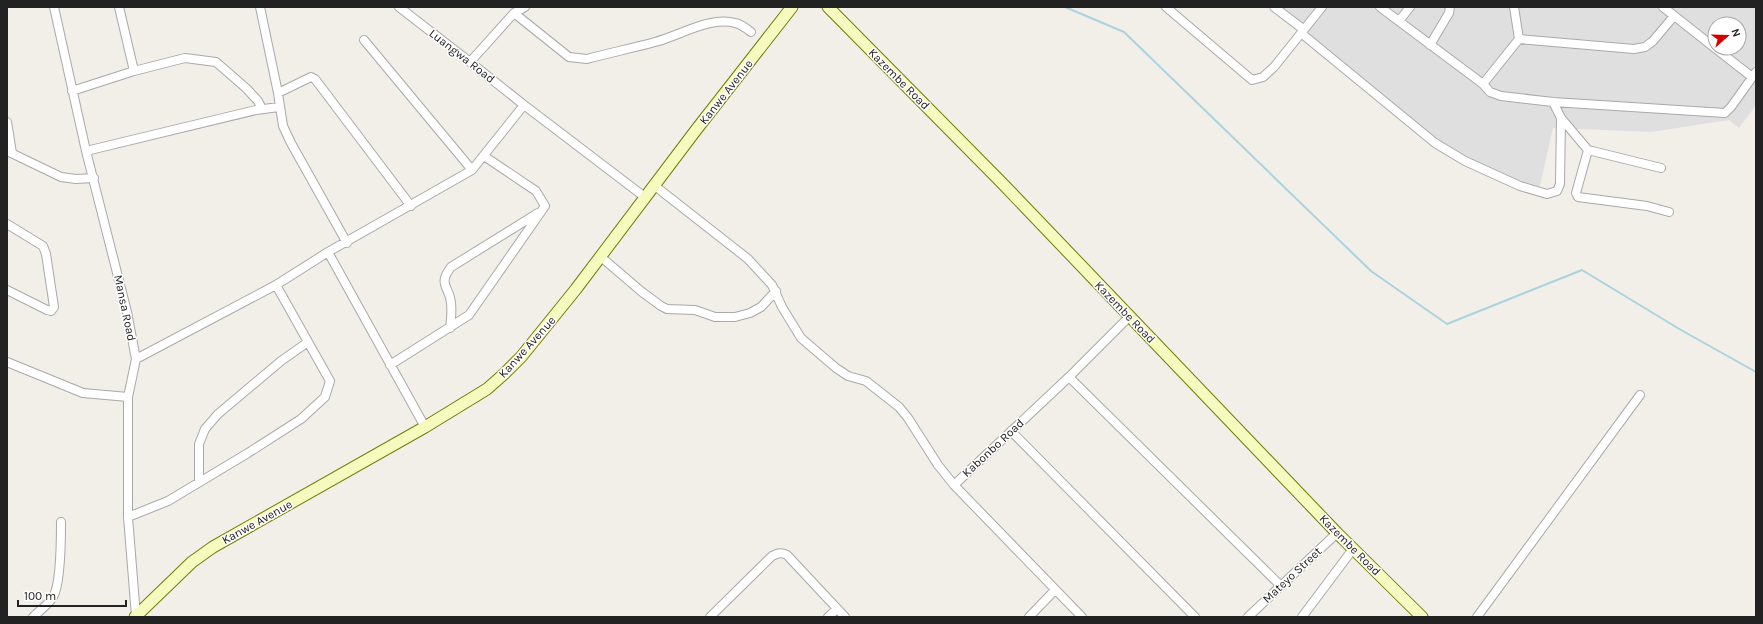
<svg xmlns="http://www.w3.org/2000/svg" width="1763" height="624" viewBox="0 0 1763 624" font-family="Karla,sans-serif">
  <rect width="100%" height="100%" fill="#f2efe9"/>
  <path fill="#e0dfdf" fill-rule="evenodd" d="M1268 7H1756V105L1739 128 1729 120 1651 132 1553 128 1539 190 1449 157ZM1715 24H1739V48H1715Z"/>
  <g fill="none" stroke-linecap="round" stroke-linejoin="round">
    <path stroke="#aad3df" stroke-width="2" d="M1065 7 1124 32 1371 271 1447 324 1582 270 1681 330 1756 372"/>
    <g stroke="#a9a9a9" stroke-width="10">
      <path id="street" d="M54 7 86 151 127 312 136 359 128 397V517L136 616
        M260 7 278 93 283 126 291 143 347 243
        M399 7 470 62 524 105
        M1166 7 1252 80 1263 77 1274 67 1322 7
        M1274 7 1303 29
        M1380 7 1483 84 1490 92 1501 96 1553 102 1725 113 1731 107 1756 72
        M1663 7 1715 48
        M514 13 569 57 587 59C609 53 633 48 655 42 679 36 710 16 735 23 741 24 746 28 751 32
        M1399 21 1410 7
        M1301 33 1435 143 1465 161 1520 186 1547 194 1557 191 1560 184 1561 118
        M1519 39 1634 49 1645 47 1653 41 1674 16
        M364 40 472 170
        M1430 45 1449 13 1450 7
        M1715 48 1752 77
        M470 62 514 13 525 7
        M134 71 185 58 216 62 247 89 258 101 262 109
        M1483 84 1519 39 1514 7
        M72 91 134 71 119 7
        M278 93 311 77 315 79 411 206
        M1553 102 1561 118 1588 150 1661 168
        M7 122 12 153
        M1588 150 1576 193 1578 197 1647 206 1669 212
        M7 151 61 177 76 179 94 178
        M86 151 256 110 279 107
        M655 186 748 259 772 285 782 307 801 338 836 368 848 376 866 381 899 407 908 418 938 465 954 485
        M7 224 43 246 46 254 54 307 51 311 47 310 7 290
        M328 252 425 427
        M601 257 642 292 661 306 667 309 695 310 715 317H735L750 313 761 307 776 291
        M450 328C451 320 452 311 451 303 450 287 437 285 451 267L538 213
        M136 359 276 285 328 252 472 170 524 105 646 198
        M7 362 83 393 128 397
        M390 365 469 315 545 206 536 191 484 156
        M1069 377 1281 586
        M1011 431 1195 617
        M199 482V444L205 429 218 414 281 361 308 342
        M128 517 168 501 248 453 301 419 325 397 330 381 276 285
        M33 617C39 611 48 605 53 597 61 584 61 539 61 522
        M710 617 772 556C778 553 781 552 787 555L845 617
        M828 617 837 609
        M1029 617 1055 590
        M1082 617 954 485 1069 377 1129 317
        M1248 617 1337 533
        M1302 617 1353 549
        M1477 617 1640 395"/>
    </g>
    <g stroke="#707d05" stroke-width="13">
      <path id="secondary" d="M828 7 1002 183 1337 533 1422 617
        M135 617 192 562 213 547 425 427 487 389 504 374 521 357 576 289 696 130 792 7"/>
    </g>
    <use href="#street" stroke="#fff" stroke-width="8"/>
    <use href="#secondary" stroke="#f7fabf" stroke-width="11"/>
  </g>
  <g text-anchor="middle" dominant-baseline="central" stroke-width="3" stroke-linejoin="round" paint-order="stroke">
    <g font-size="12" fill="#222" stroke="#fff">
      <text transform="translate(462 56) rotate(38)">Luangwa Road</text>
      <text transform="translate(899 79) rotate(45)">Kazembe Road</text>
      <text transform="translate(726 92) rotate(-52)">Kanwe Avenue</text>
      <text transform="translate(125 308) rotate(78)">Mansa Road</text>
      <text transform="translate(1125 312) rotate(46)">Kazembe Road</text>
      <text transform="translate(527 347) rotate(-48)">Kanwe Avenue</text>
      <text transform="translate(993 448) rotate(-43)">Kabonbo Road</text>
      <text transform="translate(257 522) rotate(-29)">Kanwe Avenue</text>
      <text transform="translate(1350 545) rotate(45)">Kazembe Road</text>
      <text transform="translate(1292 575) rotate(-43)">Mateyo Street</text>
    </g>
  </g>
  <rect width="1763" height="624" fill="none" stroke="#222222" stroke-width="16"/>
  <g transform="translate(1727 36) rotate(70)"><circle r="19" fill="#ffffff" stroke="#a7a7a7"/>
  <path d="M0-3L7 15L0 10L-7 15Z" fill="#d40000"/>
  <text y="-6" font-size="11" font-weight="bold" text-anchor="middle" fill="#222222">N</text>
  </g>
  <path d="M18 600v6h108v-6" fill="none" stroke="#222222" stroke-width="2"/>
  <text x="24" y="600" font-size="12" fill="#222222" stroke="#ffffff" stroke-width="3" paint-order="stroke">100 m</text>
</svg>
